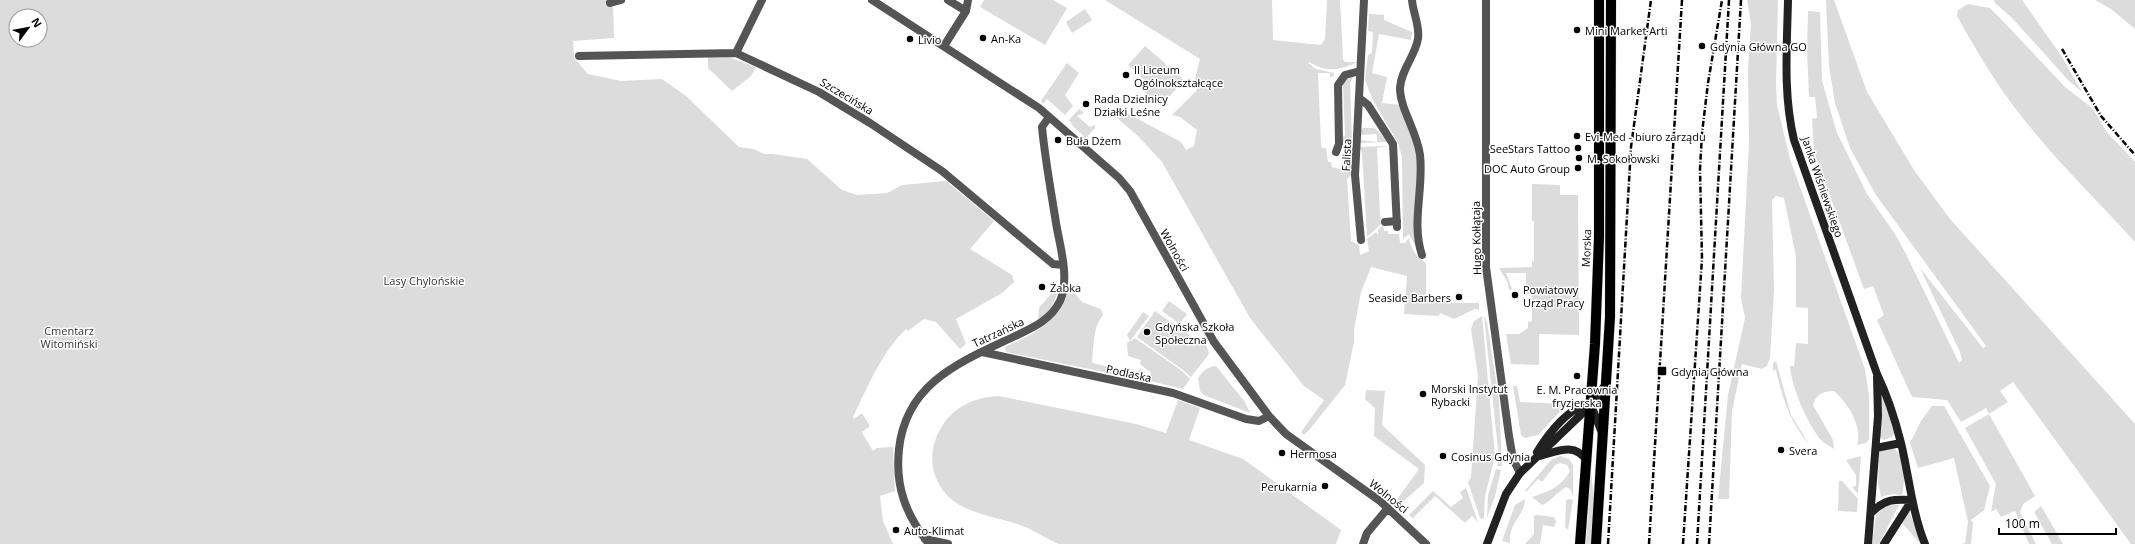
<svg xmlns="http://www.w3.org/2000/svg" width="2135" height="544" viewBox="0 0 2135 544" font-family="'Open Sans',sans-serif">
  <rect width="100%" height="100%" fill="#fff"/>
  <path fill="#dcdcdc" fill-rule="evenodd" d="M0 0H618L613 5 614 38 573 41 574 58 588 74 621 81 662 79 686 96 739 147 754 149 764 154H773L807 159 842 190 857 195 887 193 902 185 946 181 994 221 970 249 1012 275 1014 282 1002 293 956 319 966 344 960 349 936 322 924 319 908 331 906 329C882 352 868 386 853 417L854 419 862 413 870 426 862 432 857 424 873 451 877 448 893 447 895 491 880 496 883 521 893 544H0ZM16 16H40V40H16Z
    M984 0H1053L1067 8 1045 45 980 7Z
    M1105 0H1272L1273 40 1321 45 1325 39 1327 0H1340L1343 59 1345 62H1357C1340 71 1326 72 1309 62L1308 63 1316 69 1334 73V76L1330 77V73H1318L1321 144 1322 148H1326L1328 162H1331L1332 167 1343 170 1346 149 1343 146 1353 148 1351 175 1347 179 1351 241 1359 245 1360 255 1369 251 1367 239 1376 232 1378 235V230L1383 225 1384 231H1388V234H1399L1400 243H1405L1409 238C1411 249 1416 257 1426 263V297L1455 303H1479V310L1475 309 1454 319 1440 313 1439 316 1404 314 1407 276 1371 267 1361 292 1354 330V342L1345 385 1310 429 1304 435 1301 432 1324 400 1304 386 1250 318 1162 162 1138 136 1116 117 1121 110 1181 142 1186 150 1194 146 1197 130 1180 117 1172 115 1197 90 1194 83 1200 59Z
    M1747 0H1778L1776 82 1777 105 1790 159 1865 369 1869 396V439L1866 443 1857 445C1863 427 1848 403 1834 391 1823 391 1816 394 1813 405L1833 440 1834 449C1830 446 1825 444 1821 440 1808 425 1791 386 1790 366H1794L1796 343 1808 344V308L1796 307V257L1784 198 1776 196 1772 200 1774 290 1770 358 1767 366 1762 369 1742 364 1732 411 1729 499H1718L1728 395 1745 318 1741 298 1749 143 1748 70 1751 23Z
    M1826 0H1834L1867 92 1914 170 1950 219 2135 424V544H2131L2013 382 2000 391 2008 402 1989 414 2035 496 2023 504 2020 512 2036 544H2029L2015 511 2001 517 1996 509 1991 512 1996 484 1965 428 1989 414 1986 408 1961 422 1947 400 1912 397 1877 320 1884 315 1873 286 1864 289 1814 152 1812 119 1817 118 1815 97H1809L1807 50 1808 11 1820 12 1822 81 1837 133 1867 194 1895 234 1906 254 1959 363 1962 360 1960 352 1920 268 1983 348 1986 346 1876 195 1850 148 1835 103 1829 66Z
    M1994 0H2022L2062 57 2082 92 2069 81 2012 18 1995 3Z
    M2095 0H2135V29L2111 9Z
    M1968 4 1990 8 2000 18 2065 87 2092 108 2107 132 2135 162V242C2095 198 2051 156 2015 108 1993 79 1975 48 1957 16L1958 10Z
    M1085 9 1092 20 1072 33 1066 22Z
    M1369 14 1384 15V20L1412 32 1411 40 1379 34 1372 73 1387 77 1382 103 1400 105 1409 124 1417 159 1418 251 1409 234 1403 239 1402 157 1398 143 1374 102 1369 91 1365 79 1368 55 1372 53 1373 32 1368 31Z
    M1145 46 1166 64 1164 67 1166 65 1184 80 1161 106 1143 91 1149 84 1128 65Z
    M708 57H728L756 67 751 76 732 91 708 68Z
    M1067 63 1079 73 1065 95 1073 106 1065 115 1047 99 1043 104 1041 101Z
    M1354 75 1350 83 1352 142H1342V138L1345 135 1343 85 1346 78Z
    M1079 109 1084 113 1077 116 1090 127 1095 125V128L1086 138 1073 126 1069 120Z
    M1363 128H1375L1388 142 1360 143V140L1377 142V134L1361 135V130Z
    M1389 146 1377 148 1380 215 1381 222 1382 223 1367 237 1362 152 1359 147Z
    M1532 184 1560 185V195H1578L1579 335 1539 334V365L1511 364 1506 334H1519L1528 328V322L1532 321V293L1526 295V273H1506L1512 289 1509 291 1508 283 1499 268 1532 267V261H1534V221H1532Z
    M1053 286H1059C1057 299 1049 313 1038 321L1039 308 1050 295Z
    M1073 291 1082 302 1101 309 1103 315C1092 328 1094 348 1092 363L1137 373 1140 369 1144 373 1143 380 1006 352 1005 347C1032 335 1057 324 1066 294Z
    M1169 301 1187 314 1180 324 1162 311Z
    M1155 311 1202 344H1206L1209 354 1191 377 1183 370 1137 337Z
    M1143 312 1149 316 1130 341 1127 335Z
    M1482 316 1495 456 1485 496 1484 519 1480 518 1468 482 1471 477 1478 376 1471 329 1474 321Z
    M1484 316 1487 322 1499 400 1502 466H1497L1499 459Z
    M1135 338 1182 371 1190 379 1183 389 1150 381 1151 373 1140 364 1141 360 1128 356 1127 343Z
    M1776 361 1791 415 1809 444C1790 423 1782 397 1776 370H1773V363Z
    M1216 366 1245 402 1250 413 1204 395 1200 391 1198 378C1203 371 1207 367 1216 366Z
    M1513 386H1517L1520 402 1564 404 1565 406 1538 435 1525 438 1521 435Z
    M1880 386 1894 433 1892 437 1884 440 1880 437Z
    M1366 390 1385 391 1382 425 1425 465 1424 483 1399 505 1396 501 1419 469 1374 436 1375 408 1365 399Z
    M999 396 1136 424 1166 433 1178 400 1200 408 1189 440 1243 459 1341 530 1336 544H1058C1048 539 1038 533 1028 528 992 513 947 516 934 472 930 457 933 441 941 428 954 406 975 397 999 396Z
    M1932 406H1944L1990 486 1984 510 1971 520 1973 523 1971 544H1962L1965 543 1968 522 1954 458 1918 468 1910 443 1921 421Z
    M1593 438 1591 470 1594 499 1591 544H1586Z
    M1893 448C1906 455 1905 483 1902 495L1892 494 1881 497 1878 483 1879 452Z
    M1560 456 1569 459 1573 465V495L1570 489 1566 487C1557 492 1549 503 1542 505L1532 497C1549 491 1560 488 1570 471L1567 465 1560 463 1555 465 1542 482 1538 479 1527 491 1524 492 1550 461Z
    M1861 456 1858 494 1852 487 1856 486V475L1846 460Z
    M1496 469 1501 470 1495 496 1487 518 1488 495Z
    M1839 481H1842L1858 499 1857 512 1838 511Z
    M1466 488 1478 522 1472 516 1465 523 1435 496 1413 518 1409 515 1433 491 1451 507 1463 498 1460 492Z
    M1525 499C1524 518 1509 520 1510 543L1502 541 1515 505Z
    M1569 499 1573 500 1568 530 1565 527 1566 500Z
    M1893 504 1899 505 1879 544H1872L1876 515 1886 506Z
    M2041 506 2063 544H2052L2034 512Z
    M1909 511 1921 544 1902 523Z
    M1537 515 1554 517 1556 522 1554 527 1543 525 1540 544H1525L1534 534V516Z"/>
  <g fill="none" stroke-linecap="round" stroke-linejoin="round">
    <g stroke="#dbdbdb" stroke-width="11">
      <path id="primary" d="M1580 544 1595 344 1599 237V0
        M1596 544 1610 317 1611 0"/>
    </g>
    <path stroke="#555" stroke-width="8" d="M872 0 1039 108 1119 178 1130 191 1214 342 1269 416 1286 434 1380 501 1426 544
      M948 0 966 11
      M1412 0C1413 13 1420 26 1418 39 1415 56 1401 70 1400 88 1400 109 1417 131 1420 155 1424 188 1411 223 1422 255
      M1486 0V267L1509 436 1513 459 1520 473
      M610 3 621 0
      M944 46 966 11 968 0
      M736 53 762 0
      M579 56 736 53 819 92 870 123 942 171 1053 264 1063 265
      M1359 98 1368 105 1393 144 1397 227
      M1336 152 1339 144 1338 85 1345 75 1360 71
      M1385 222 1397 221
      M1361 240 1355 175 1364 0
      M982 352 1173 393 1246 419 1259 421 1269 416
      M925 539 948 544
      M929 544C906 515 895 487 899 449 906 383 960 362 1013 337 1032 328 1050 321 1060 301 1070 278 1060 247 1056 223 1051 191 1045 159 1042 127L1049 117
      M1363 544 1367 533 1388 508"/>
    <path stroke="#222" stroke-width="8" d="M1788 0C1787 47 1783 94 1794 140L1877 374C1888 397 1895 419 1901 443 1909 476 1912 512 1925 544
      M1591 405 1602 433
      M1876 448 1901 443
      M1537 452C1547 436 1570 404 1591 405
      M1540 456C1558 451 1575 442 1587 461
      M1871 513C1885 499 1893 499 1912 500
      M1487 544 1506 494 1520 473 1591 405 1606 384
      M1868 544 1878 416 1877 377
      M1884 544 1912 500"/>
    <use href="#primary" stroke="#000" stroke-width="10"/>
    <path stroke="#000" stroke-width="2.5" stroke-dasharray="6 2 1 2" stroke-linecap="butt" d="M2062 49 2101 116 2135 155
      M1608 544 1631 147 1651 0
      M1649 544 1682 0
      M1683 544 1702 259 1700 169 1702 133 1708 83 1722 0
      M1697 544 1729 0
      M1709 544 1741 0"/>
  </g>
  <g fill="#000" stroke="#fff" stroke-width="1.5">
    <circle cx="1577" cy="30" r="4"/>
    <circle cx="983" cy="38" r="4"/>
    <circle cx="910" cy="39" r="4"/>
    <circle cx="1702" cy="46" r="4"/>
    <circle cx="1126" cy="75" r="4"/>
    <circle cx="1086" cy="104" r="4"/>
    <circle cx="1577" cy="136" r="4"/>
    <circle cx="1058" cy="140" r="4"/>
    <circle cx="1578" cy="148" r="4"/>
    <circle cx="1579" cy="158" r="4"/>
    <circle cx="1578" cy="168" r="4"/>
    <circle cx="1042" cy="287" r="4"/>
    <circle cx="1515" cy="295" r="4"/>
    <circle cx="1459" cy="297" r="4"/>
    <circle cx="1147" cy="332" r="4"/>
    <rect x="1657" y="366" width="10" height="10" rx="2"/>
    <circle cx="1577" cy="376" r="4"/>
    <circle cx="1423" cy="394" r="4"/>
    <circle cx="1781" cy="450" r="4"/>
    <circle cx="1282" cy="453" r="4"/>
    <circle cx="1443" cy="456" r="4"/>
    <circle cx="1325" cy="486" r="4"/>
    <circle cx="896" cy="530" r="4"/>
  </g>
  <g text-anchor="middle" dominant-baseline="central" stroke-width="3" stroke-linejoin="round" paint-order="stroke">
    <g font-size="11" fill="#000" stroke="#fff" text-anchor="start">
      <text x="1585" y="30">Mini Market Arti</text>
      <text x="991" y="38">An-Ka</text>
      <text x="918" y="39">Livio</text>
      <text x="1710" y="46">Gdynia Główna GO</text>
      <text x="1134" y="69">II Liceum<tspan x="1134" dy="13">Ogólnokształcące</tspan></text>
      <text x="1094" y="98">Rada Dzielnicy<tspan x="1094" dy="13">Działki Leśne</tspan></text>
      <text x="1585" y="136">Evi-Med - biuro zarządu</text>
      <text x="1066" y="140">Buła Dżem</text>
      <text x="1570" y="148" text-anchor="end">SeeStars Tattoo</text>
      <text x="1587" y="158">M. Sokołowski</text>
      <text x="1570" y="168" text-anchor="end">DOC Auto Group</text>
      <text x="1050" y="287">Żabka</text>
      <text x="1523" y="289">Powiatowy<tspan x="1523" dy="13">Urząd Pracy</tspan></text>
      <text x="1451" y="297" text-anchor="end">Seaside Barbers</text>
      <text x="1155" y="326">Gdyńska Szkoła<tspan x="1155" dy="13">Społeczna</tspan></text>
      <text x="1671" y="371">Gdynia Główna</text>
      <text x="1431" y="388">Morski Instytut<tspan x="1431" dy="13">Rybacki</tspan></text>
      <text x="1577" y="389" text-anchor="middle">E. M. Pracownia<tspan x="1577" dy="13">fryzjerska</tspan></text>
      <text x="1789" y="450">Svera</text>
      <text x="1290" y="453">Hermosa</text>
      <text x="1451" y="456">Cosinus Gdynia</text>
      <text x="1317" y="486" text-anchor="end">Perukarnia</text>
      <text x="904" y="530">Auto-Klimat</text>
    </g>
    <g font-size="11" fill="#000" stroke="#fff">
      <text transform="translate(847 96) rotate(31)">Szczecińska</text>
      <text transform="translate(1346 155) rotate(-87)">Falista</text>
      <text transform="translate(1823 187) rotate(71)">Janka Wiśniewskiego</text>
      <text transform="translate(1476 238) rotate(-91)">Hugo Kołłątaja</text>
      <text transform="translate(1586 248) rotate(-88)">Morska</text>
      <text transform="translate(1175 250) rotate(61)">Wolności</text>
      <text transform="translate(998 332) rotate(-25)">Tatrzańska</text>
      <text transform="translate(1129 373) rotate(12)">Podlaska</text>
      <text transform="translate(1389 496) rotate(39)">Wolności</text>
    </g>
    <g font-size="11" fill="#333" stroke="#fff">
      <text x="424" y="280">Lasy Chylońskie</text>
      <text x="69" y="330">Cmentarz<tspan x="69" dy="13">Witomiński</tspan></text>
    </g>
  </g>
  <g transform="translate(28 28) rotate(58)"><circle r="19" fill="#ffffff" stroke="#999999"/>
  <path d="M0-3L7 15L0 10L-7 15Z" fill="#000000"/>
  <text y="-6" font-size="11" font-weight="bold" text-anchor="middle" fill="#000000">N</text>
  </g>
  <path d="M1999 528v6h117v-6" fill="none" stroke="#000000" stroke-width="2"/>
  <text x="2005" y="528" font-size="12" fill="#000000" stroke="#ffffff" stroke-width="3" paint-order="stroke">100 m</text>
</svg>
